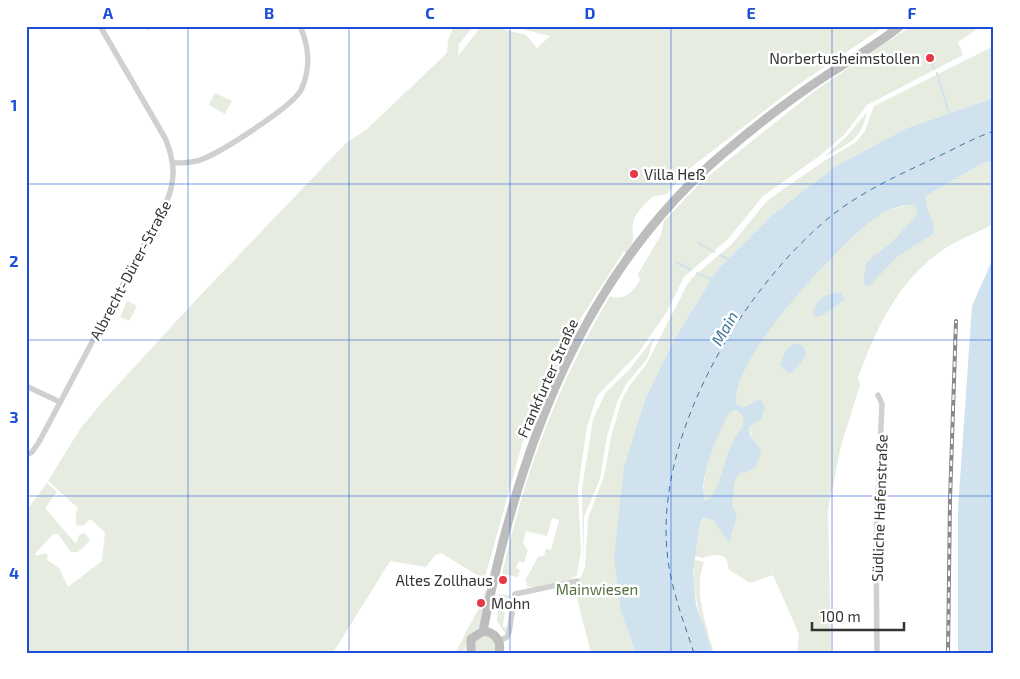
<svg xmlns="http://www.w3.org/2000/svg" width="1020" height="679" viewBox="0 0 1020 679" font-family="'Exo 2',sans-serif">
  <rect width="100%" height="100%" fill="#fff"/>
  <path fill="#e6ecdf" d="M454 26H474L459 44 458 56 480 28 489 26 526 35 537 48 550 36 509 26H885L799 84 698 162 683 174 667 194 652 197C646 203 634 214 633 223 631 239 638 236 626 253L624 251 577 324 523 441 485 577 477 575 441 553 435 555 426 567 390 561 333 653H26V511L47 483 57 492 45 508 76 544 79 535 85 533 90 541 78 552H71L58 534H53L35 554 37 556 44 553 48 555 47 560 59 568 68 587 102 561 105 532 90 519 84 525 76 526V512L78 508 48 481 80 429 104 400 194 302 346 143 366 130 447 53 448 40Z
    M911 26H982L958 42 963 55 867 105 844 135 818 157 763 196 728 239 684 277 666 313 639 352 597 396 587 427 578 488 581 551 577 575C570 581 534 590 527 586L526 579 538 557 544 556 546 549 551 550 559 520 552 518 547 536 526 531 523 543 528 550 524 563 519 561 516 568 520 570 518 577 502 574C524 475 558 383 610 296 624 302 634 291 640 280L638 274 661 235 664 221 701 182 816 90Z
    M994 46V98L907 128 836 166 772 215 717 270 675 338 645 399 624 467 621 612 636 653H591L573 583 581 577 585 567 588 518 604 476 611 437 622 399 630 385 646 365 687 285 693 277 731 245 768 200 824 161 856 142 865 131 874 106Z
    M215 93 232 101 225 114 209 105Z
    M867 112C861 142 846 144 823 158L848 135Z
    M994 160V223C976 234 953 241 937 254 896 285 875 331 858 378L860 385 841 446 828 510 831 653H797L799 634 773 575 750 583 728 569C729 552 715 553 703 558L695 556 700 523 727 498 752 438 744 410 734 403C743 345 809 275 853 237 861 230 869 220 879 214 888 208 905 206 916 204L926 212V196L981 164Z
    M127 301 137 306 129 321 120 317Z
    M655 336 647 359 626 384 617 403 607 436 600 479 584 517 583 565 582 489 593 419 606 392 630 369Z
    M730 409 744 413V428L718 496 707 504C701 499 703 493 704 486 707 455 715 436 730 409Z
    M698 560 704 562C693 592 706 624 714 653 700 625 692 592 694 561Z
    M485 591H487L479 627 469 635 464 653H455L482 602Z
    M499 594 509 595 511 598 506 599 503 627 507 628 505 633 497 621Z
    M486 634 497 643 495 653H474L473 640Z"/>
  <path fill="#cfe2ee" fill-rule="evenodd" d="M994 98V160L981 164 926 196C926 215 935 218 934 233L897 257 871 284 865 286 864 277 867 262 893 241 918 214 915 205C905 204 887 209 879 215 841 242 731 357 736 404L743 408 757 400 762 401 765 408 761 419 749 427 750 435 761 450C759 465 754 472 739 473L734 483 732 506 737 516 729 543 714 520 704 518 700 523 693 572 696 605 713 653H636L621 612 614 558 624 467 645 399 675 338 717 270 772 215 836 166 907 128ZM735 410C744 413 744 419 743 427 722 447 724 494 705 501 697 481 719 430 730 412Z
    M994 256V653H958V509L972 306Z
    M841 292 845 299 823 315 815 317 813 313C819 295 823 296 841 292Z
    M798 343 804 347 806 356 794 371 789 373 780 365C784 354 786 346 798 343Z"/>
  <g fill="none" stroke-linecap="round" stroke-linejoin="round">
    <path stroke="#cfe2ee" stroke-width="2" d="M931 62 934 68
      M937 73 949 113
      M699 243 714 252
      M720 255 728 259
      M676 262 691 270
      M697 273 711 279"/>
    <path stroke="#3f7597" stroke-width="1" stroke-dasharray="6 5" stroke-linecap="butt" d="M694 653C683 620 670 586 667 551 656 433 742 289 831 216 864 190 901 174 939 156 958 147 974 138 994 131"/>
    <path stroke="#d0d0d0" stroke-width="5.5" d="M148 27V26
      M174 163C182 163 192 163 200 160 220 153 292 107 301 90 311 69 309 46 300 26
      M26 386 60 402
      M26 455 32 452 39 442 166 203C176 180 175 161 165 138L100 26
      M499 641 507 637 509 632 515 594 577 581
      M877 653 876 543 882 404 878 395"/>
    <path stroke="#bdbdbd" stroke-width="9" d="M483 631C517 453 582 272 725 152 758 124 793 97 830 73 854 58 878 44 900 26
      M471 653V639L483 631C495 632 502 641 499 653"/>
    <g stroke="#888" stroke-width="4">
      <path id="rail" d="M948 653 950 500 956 321"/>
    </g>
    <use href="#rail" stroke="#fff" stroke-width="2" stroke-dasharray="5.5" stroke-linecap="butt"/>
  </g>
  <path fill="none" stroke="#1d4ed8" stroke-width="1" stroke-opacity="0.55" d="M188 26V653M349 26V653M510 26V653M671 26V653M832 26V653M26 184H994M26 340H994M26 496H994"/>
  <g fill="#e63946" stroke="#fff" stroke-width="2">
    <circle cx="930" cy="58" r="5"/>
    <circle cx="634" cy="174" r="5"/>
    <circle cx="503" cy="580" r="5"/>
    <circle cx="481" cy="603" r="5"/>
  </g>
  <g text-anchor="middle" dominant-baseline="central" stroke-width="5" stroke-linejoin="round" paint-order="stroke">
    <g font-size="15" fill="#333" stroke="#fff" text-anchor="end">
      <text x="920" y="58">Norbertusheimstollen</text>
      <text x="644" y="174" text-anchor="start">Villa Heß</text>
      <text x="493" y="580">Altes Zollhaus</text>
      <text x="491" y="603" text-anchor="start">Mohn</text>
    </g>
    <g font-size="15" fill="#333" stroke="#fff">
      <text transform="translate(130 270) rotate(-62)">Albrecht-Dürer-Straße</text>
      <text transform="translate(547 378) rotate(-66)">Frankfurter Straße</text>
      <text transform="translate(879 508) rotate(-88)">Südliche Hafenstraße</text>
    </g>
    <g font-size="15" fill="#56703f" stroke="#fff">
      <text x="597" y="589">Mainwiesen</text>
    </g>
    <g font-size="16" font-style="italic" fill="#3f7597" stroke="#fff">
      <text transform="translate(724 328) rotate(-60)">Main</text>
    </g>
  </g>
  <rect width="1020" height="679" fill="none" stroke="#ffffff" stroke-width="55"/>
  <path d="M812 622v8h92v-8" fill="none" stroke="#333333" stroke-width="2.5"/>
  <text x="820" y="622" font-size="15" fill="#333333" stroke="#ffffff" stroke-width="4" paint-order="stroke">100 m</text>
  <rect x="28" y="28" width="964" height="624" fill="none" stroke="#1d4ed8" stroke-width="2"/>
  <g font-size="16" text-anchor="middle" font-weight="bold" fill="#1d4ed8">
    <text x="108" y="19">A</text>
    <text x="269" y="19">B</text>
    <text x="430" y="19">C</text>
    <text x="590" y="19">D</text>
    <text x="751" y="19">E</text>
    <text x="912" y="19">F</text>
    <text x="14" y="111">1</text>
    <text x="14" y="267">2</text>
    <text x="14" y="423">3</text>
    <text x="14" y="579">4</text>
  </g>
</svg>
